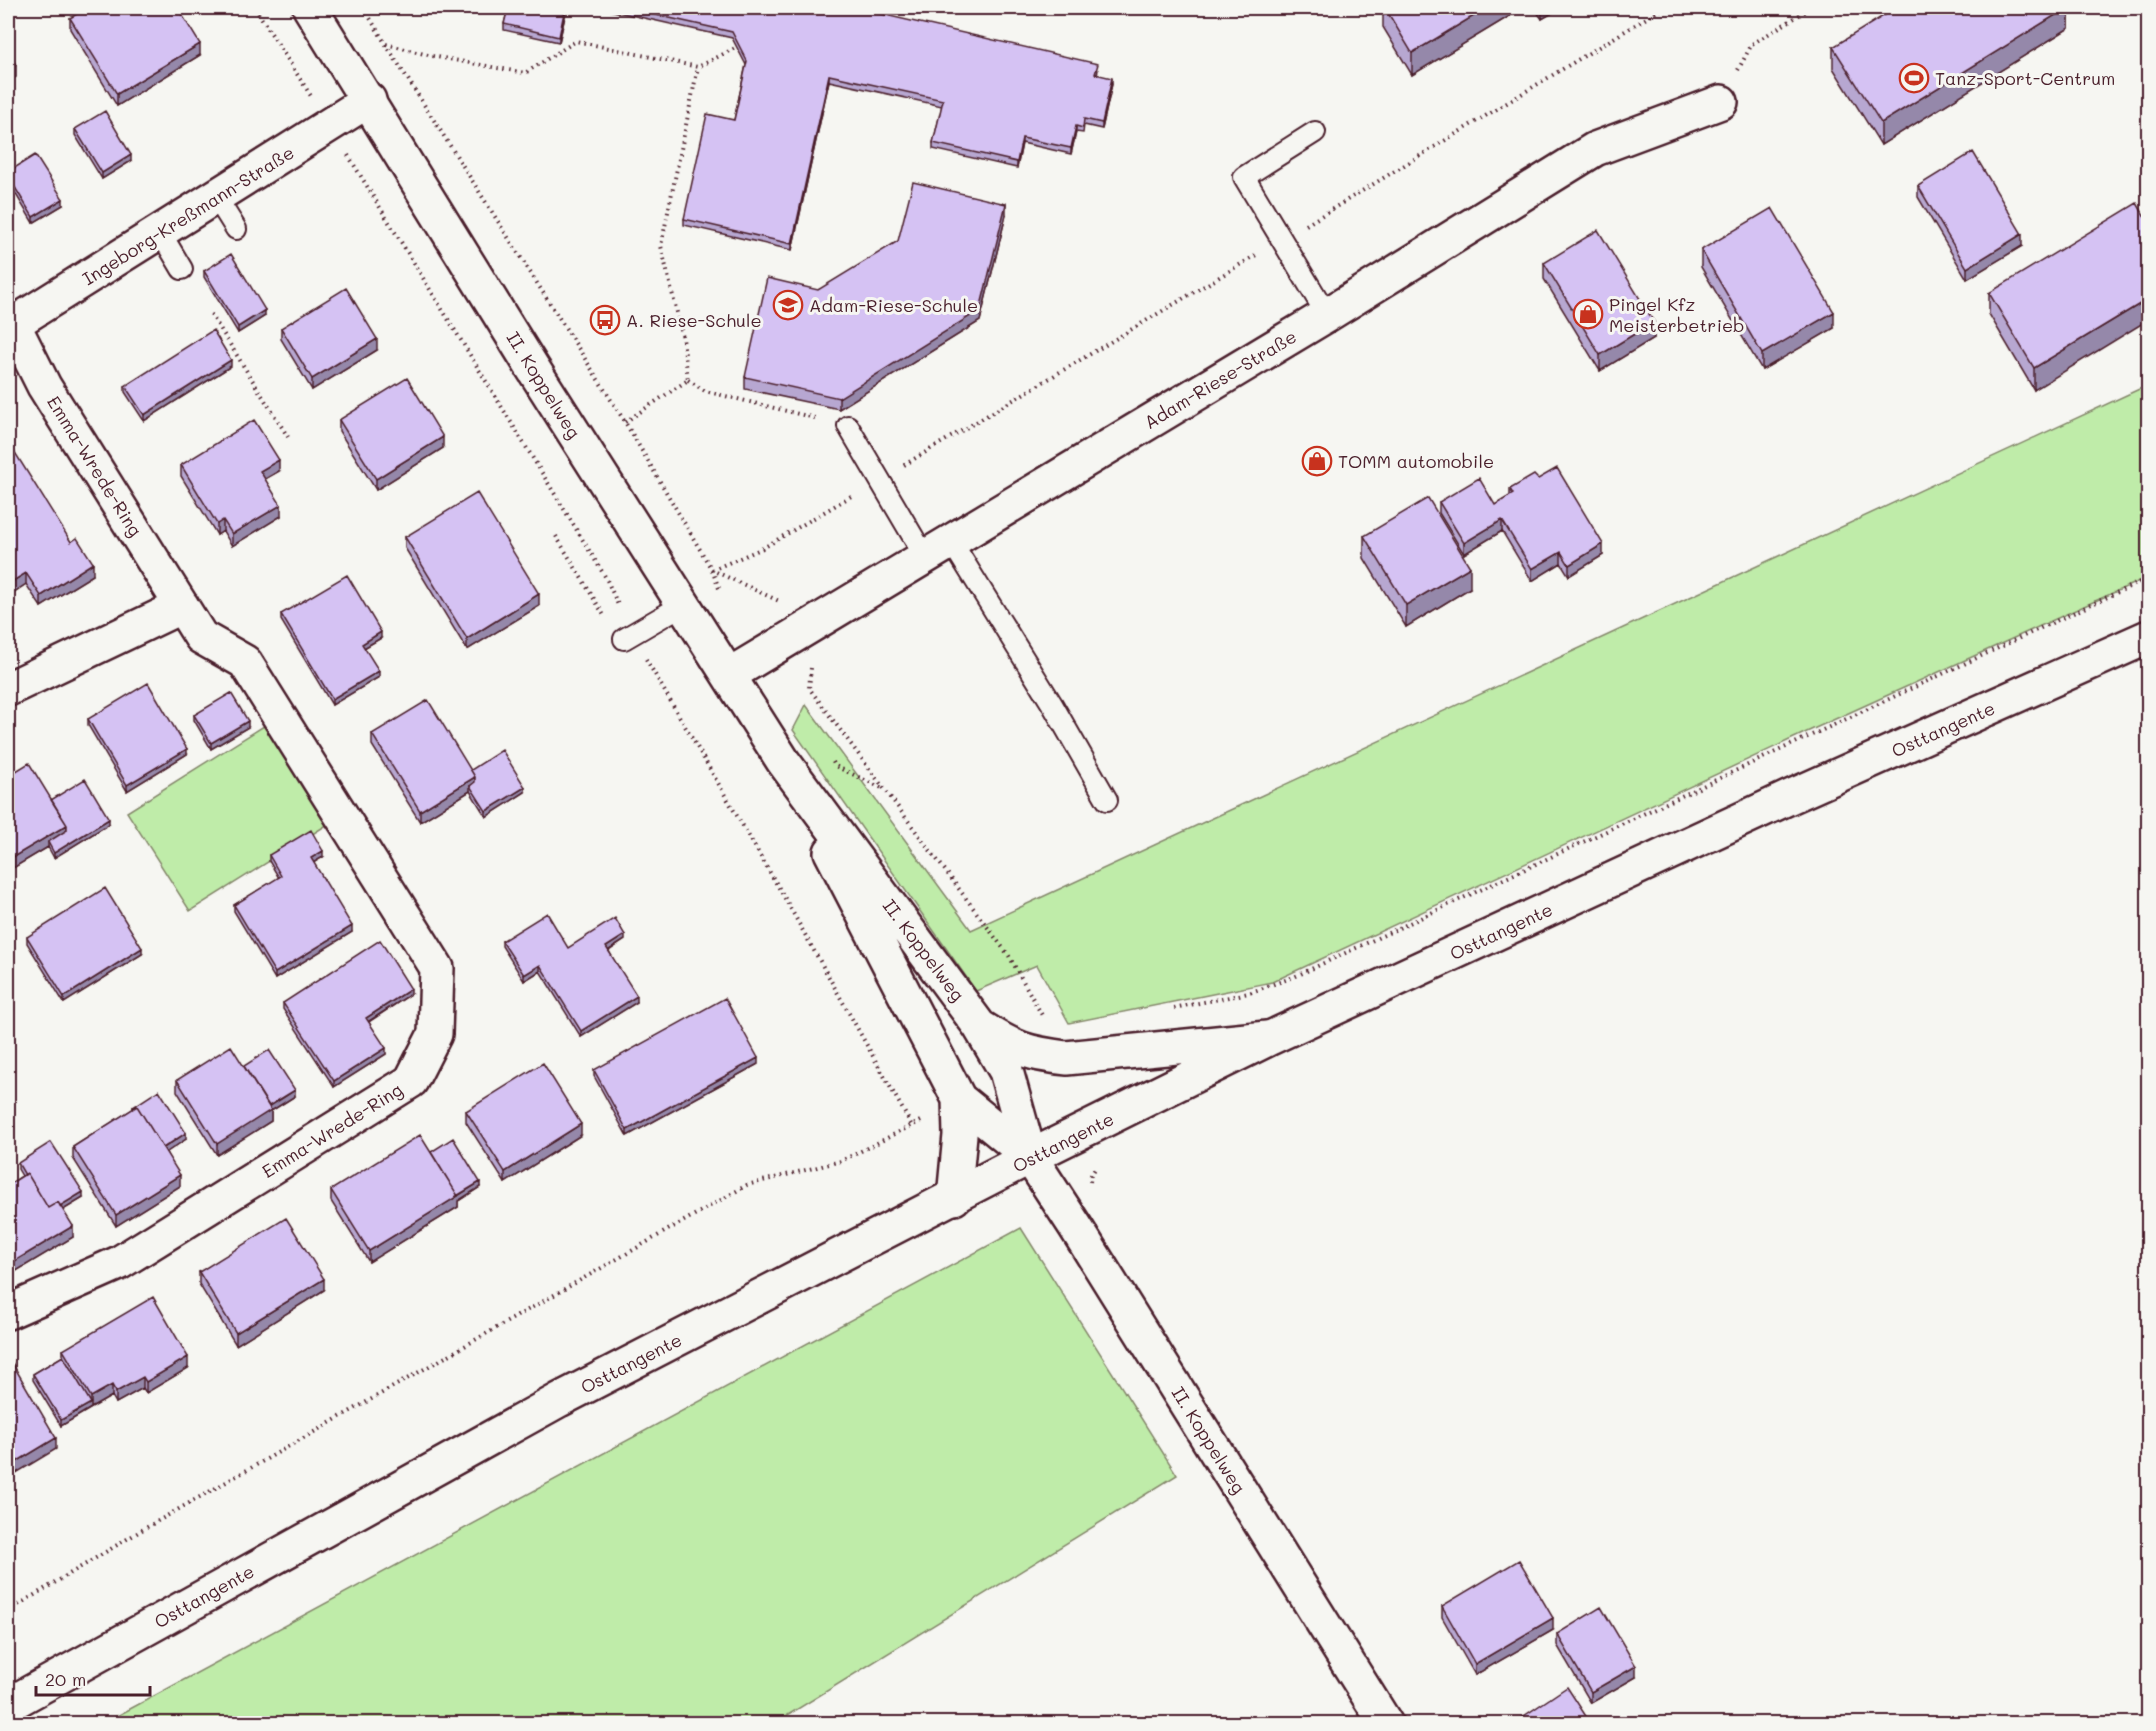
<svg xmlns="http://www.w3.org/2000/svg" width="2156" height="1731" viewBox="0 0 2156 1731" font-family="Mali,sans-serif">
  <rect width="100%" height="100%" fill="#f6f6f2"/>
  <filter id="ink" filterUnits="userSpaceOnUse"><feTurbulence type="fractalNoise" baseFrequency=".0167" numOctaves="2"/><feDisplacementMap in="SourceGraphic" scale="12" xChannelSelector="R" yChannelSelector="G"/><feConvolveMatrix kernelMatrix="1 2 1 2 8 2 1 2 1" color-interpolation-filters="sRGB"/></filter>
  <g filter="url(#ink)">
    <path fill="#bfeca9" stroke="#84866a" stroke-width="1.5" d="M2148 385V577L1811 730 1272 982 1069 1023 1037 965 976 991 793 730 806 705 971 930Z
      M267 724 330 823 190 911 127 812Z
      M1021 1228 1177 1475 775 1723H104Z"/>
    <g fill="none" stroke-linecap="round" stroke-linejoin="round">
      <g stroke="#4a1f2b" stroke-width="24">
        <path id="service" d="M1315 132 1244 177 1327 315
          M216 197 236 229
          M160 232 182 269
          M848 426 925 557
          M951 541 1052 704 1107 800
          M624 639 684 604"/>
      </g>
      <g stroke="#4a1f2b" stroke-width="38">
        <path id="minor" d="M8 318 13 324 369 100
          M729 675 1327 315 1595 149 1721 102
          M8 689 182 606
          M1030 1157 1075 1226 1386 1724
          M8 1312 119 1263 411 1081 435 1034 437 968 245 662 201 637 44 386 13 324"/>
      </g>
      <g stroke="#4a1f2b" stroke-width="38">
        <path id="tertiary" d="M310 8 532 367 783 761 980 1027 1006 1071 1030 1157
          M831 852 959 1099 1030 1157
          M982 1028C1015 1049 1026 1053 1066 1058L1267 1038
          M954 1198 960 1135 959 1099"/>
      </g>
      <g stroke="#4a1f2b" stroke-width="38">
        <path id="secondary" d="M8 1705 559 1400 1030 1157 1270 1038 1792 796 2148 637"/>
      </g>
      <path stroke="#4a1f2b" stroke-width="4" stroke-dasharray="1.5 4.5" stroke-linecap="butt" d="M255 8 311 96
        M364 8 385 43 625 422 712 570 779 601
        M386 44 432 56 525 73 576 41 698 67 737 47
        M1738 70 1752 44 1811 8
        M348 155 606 578 619 607
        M1306 225 1663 8
        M211 314 288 437
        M688 380 705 391 819 419
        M625 422 688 380 683 338 661 246 698 67
        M904 465 1258 254
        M556 536 605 617
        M712 570 763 548 853 495
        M712 570 720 591
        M646 659 783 895 912 1126
        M811 668 809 688 1009 956 1043 1017
        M833 762 835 766 884 789
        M1174 1008 1249 993 1294 977 2148 578
        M1090 1182 1091 1175 1096 1167
        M8 1611 142 1530 747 1185 841 1161 923 1120"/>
      <use href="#service" stroke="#f6f6f2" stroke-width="20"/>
      <use href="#minor" stroke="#f6f6f2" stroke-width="33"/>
      <use href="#tertiary" stroke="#f6f6f2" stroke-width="33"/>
      <use href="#secondary" stroke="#f6f6f2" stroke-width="33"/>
    </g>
    <path fill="#b7a7d1" stroke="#4a1f2b" stroke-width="1.5" d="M508 8H567L559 42 504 30V24Z
      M600 8H855L1098 70 1097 74 1112 84 1102 129 1084 125 1083 133 1076 132 1071 154 1022 143 1017 168 933 149V143L942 106 829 81 792 250 684 225V219L734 120 746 65 732 38Z
      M1383 8H1523L1412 75 1383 27Z
      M1534 8H1561L1542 19Z
      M2069 8V28L1881 145 1833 68V47Z
      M70 18 200 55 117 106 70 29Z
      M75 129 131 161 102 179 75 135Z
      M8 172 63 205 33 223 8 181Z
      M1918 186 2022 246 1967 279 1918 197Z
      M1006 215 980 321 839 409 745 389V377L818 290Z
      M2148 222 2034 390 1989 314V293Z
      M1701 250 1834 328 1762 370 1701 267Z
      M1544 263 1654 338 1600 371 1544 279Z
      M204 271 265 316 238 333 204 277Z
      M281 328 377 350 312 390 281 339Z
      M231 366 144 421 125 392V386Z
      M339 420 443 448 376 490 339 431Z
      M8 456 71 542 93 575 41 607 26 584 8 596Z
      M181 465 279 471 265 479 281 516 232 546 223 531 217 535 181 476Z
      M1538 479 1603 555 1569 576 1561 563 1532 581 1502 531 1464 554 1439 513V502L1495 505 1510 496V489Z
      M1364 536 1470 588 1406 627 1364 558Z
      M405 537 539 606 467 650 405 548Z
      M281 614 381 638 364 648 379 677 332 705 281 620Z
      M194 715 248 727 211 749 194 720Z
      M88 719 187 754 127 791 88 725Z
      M372 734 471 770 525 792 486 817 470 791 420 822 372 745Z
      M8 776 51 800 109 824 54 858 48 847 8 871Z
      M269 855 323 857 313 863 352 932 275 979 234 911V905L279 878 269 861Z
      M27 937 142 954 64 1003 27 943Z
      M625 940 609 951 637 1002 581 1037 540 971 524 981 502 946V941L568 948Z
      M411 994 369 1022 386 1054 334 1087 283 1009V1003Z
      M758 1064 627 1136 594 1076V1070Z
      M244 1066 295 1096 271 1111V1121L217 1155 177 1091V1080Z
      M133 1107 186 1139 166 1152 180 1186 116 1226 73 1158V1147L133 1109Z
      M466 1111 581 1135 505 1183 466 1122Z
      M431 1152 480 1187 458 1201V1207L369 1262 331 1201V1190Z
      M18 1163 83 1198 63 1210 73 1237 8 1276V1185L22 1176 18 1169Z
      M199 1272 324 1290 236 1345 199 1284Z
      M63 1350 188 1368 146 1393 143 1388 116 1403 112 1396 61 1426 33 1380V1374L63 1356Z
      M1442 1606 1553 1630 1475 1675 1442 1617Z
      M1557 1634 1636 1677 1591 1703 1557 1645Z"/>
    <path fill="#9588aa" stroke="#4a1f2b" stroke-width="1.5" d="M565 8H567L559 42V37Z
      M1487 8H1523L1412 75V53Z
      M1542 8H1561L1542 19Z
      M2067 8H2069V28L1881 145V123Z
      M13 39V50L8 53V42Z
      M200 44V55L117 106V94Z
      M16 65V77L8 82V71Z
      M829 75V81L792 250V244Z
      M1112 78V84L1102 129V123Z
      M1076 126V132L1071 154V148Z
      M1022 138V143L1017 168V162Z
      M131 155V161L102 179V173Z
      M63 199V205L33 223V217Z
      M1006 204V215L980 321 839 409V398Z
      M2022 234V246L1967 279V268Z
      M2148 299V320L2034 390V368Z
      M265 310V316L238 333V327Z
      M1834 312V328L1762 370V354Z
      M1654 322V338L1600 371V355Z
      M377 339V350L312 390V379Z
      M231 360V366L144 421V415Z
      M443 437V448L376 490V479Z
      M279 460V471L260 482V471Z
      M281 505V516L232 546V534Z
      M223 520V531L217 535V524Z
      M1502 520V531L1464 554V543Z
      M1603 544V555L1569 576V565Z
      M1561 552V563L1532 581V569Z
      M93 563V575L41 607V596Z
      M1470 567V588L1406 627V605Z
      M26 573V584L8 596V584Z
      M539 594V606L467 650V639Z
      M381 632V638L362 649V644Z
      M379 671V677L332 705V699Z
      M248 721V727L211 749V743Z
      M187 749V754L127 791V785Z
      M475 777V788L470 786V791L420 822V811Z
      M525 787V792L486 817V811Z
      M109 819V824L54 858V853Z
      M67 825V836L48 842V847L8 871V860Z
      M323 851V857L311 864V858Z
      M352 926V932L275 979V973Z
      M625 935V940L606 952V947Z
      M142 948V954L64 1003V997Z
      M540 965V971L524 981V975Z
      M411 989V994L366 1023V1018Z
      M637 996V1002L581 1037V1031Z
      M386 1048V1054L334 1087V1081Z
      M758 1058V1064L627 1136V1130Z
      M295 1090V1096L271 1111V1121L217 1155V1144L267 1108Z
      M581 1124V1135L505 1183V1172Z
      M186 1133V1139L161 1156V1150Z
      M180 1175V1186L116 1226V1215Z
      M480 1182V1187L458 1201V1207L369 1262V1251Z
      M83 1192V1198L48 1219V1213Z
      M73 1226V1237L8 1276V1265Z
      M324 1279V1290L236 1345V1333Z
      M188 1357V1368L146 1393V1382Z
      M143 1377V1388L116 1403V1392Z
      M112 1385V1396L91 1408V1397Z
      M91 1403V1408L61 1426V1420Z
      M56 1438V1449L8 1478V1467Z
      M1553 1618V1630L1475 1675V1664Z
      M1636 1666V1677L1591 1703V1692Z"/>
    <path fill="#d5c2f3" stroke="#4a1f2b" stroke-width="1.5" d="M87 8H178L200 44 117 94 70 18Z
      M508 8H565L559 37 504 24Z
      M625 8H855L1098 64 1095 74 1112 78 1102 123 1084 119 1083 128 1076 126 1071 148 1022 138 1017 162 933 143 943 100 829 75 792 244 684 219 707 114 734 120 747 61 732 32Z
      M1385 8H1487L1412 53Z
      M1896 8H2067L1881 123 1833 47Z
      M8 31 13 39 8 42Z
      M8 51 16 65 8 71Z
      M105 111 131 155 102 173 75 129Z
      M1973 152 2022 234 1967 268 1918 186Z
      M35 155 63 199 33 217 8 176V172Z
      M913 182 1006 204 980 310 839 398 745 377 767 278 818 290 898 241Z
      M2137 203 2148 222V299L2034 368 1989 293Z
      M1772 208 1834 312 1762 354 1701 250Z
      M1598 230 1654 322 1600 355 1544 263Z
      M231 254 265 310 238 327 204 271Z
      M346 288 377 339 312 379 281 328Z
      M213 330 231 360 144 415 125 386Z
      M407 378 443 437 376 479 339 420Z
      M254 420 279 460 260 471 281 505 232 534 223 520 217 524 181 465Z
      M14 451 71 542 77 538 93 563 41 596 26 573 8 584V456Z
      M1557 468 1603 544 1569 565 1561 552 1532 569 1502 520 1464 543 1439 502 1479 478 1495 505 1513 494 1510 489 1534 475 1538 479Z
      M477 493 539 594 467 639 405 537Z
      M1428 498 1470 567 1406 605 1364 536Z
      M347 575 381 632 362 644 379 671 332 699 281 614Z
      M148 683 187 749 127 785 88 719Z
      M231 693 248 721 211 743 194 715Z
      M428 700 475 777 420 811 372 734Z
      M502 750 525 787 486 811 470 786 475 782V777L471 770Z
      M29 763 67 825 8 860V776Z
      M85 779 109 819 54 853 48 842 67 830V825L51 800Z
      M311 830 323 851 311 858 352 926 275 973 234 905 281 876 269 855Z
      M105 888 142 948 64 997 27 937Z
      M547 913 568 948 615 918 625 935 606 947 637 996 581 1031 540 965 524 975 502 941Z
      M380 940 411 989 366 1018 386 1048 334 1081 283 1003Z
      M725 998 758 1058 627 1130 594 1070Z
      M231 1046 271 1110 217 1144 177 1080Z
      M269 1050 295 1090 269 1106 244 1066Z
      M543 1063 581 1124 505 1172 466 1111Z
      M159 1090 186 1133 163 1148 137 1106 134 1108 133 1107Z
      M137 1106 180 1175 116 1215 73 1147Z
      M420 1135 458 1196 369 1251 331 1190Z
      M453 1138 480 1182 455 1197 458 1196 431 1152Z
      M51 1142 83 1192 60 1206 58 1202 48 1208 27 1173 25 1175 18 1163Z
      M27 1173 48 1208 58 1202 73 1226 8 1265V1185Z
      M286 1218 324 1279 236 1333 199 1272Z
      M153 1297 188 1357 146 1382 143 1377 116 1392 112 1385 91 1397 63 1350Z
      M8 1356 56 1438 8 1467Z
      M63 1356 91 1403 61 1420 33 1374Z
      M1519 1560 1553 1618 1475 1664 1442 1606Z
      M1601 1607 1636 1666 1591 1692 1557 1634Z
      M1567 1687 1591 1724H1512Z"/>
  </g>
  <defs>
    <g id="stadium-ring" transform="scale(1.5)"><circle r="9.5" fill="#f6f6f2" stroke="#c8321e" stroke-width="1.5"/><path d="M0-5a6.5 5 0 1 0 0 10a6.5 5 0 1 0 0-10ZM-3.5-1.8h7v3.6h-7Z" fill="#c8321e"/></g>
    <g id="school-ring" transform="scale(1.5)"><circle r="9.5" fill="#f6f6f2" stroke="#c8321e" stroke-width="1.5"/><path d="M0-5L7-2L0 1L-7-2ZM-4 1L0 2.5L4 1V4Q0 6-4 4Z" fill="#c8321e"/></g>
    <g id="shop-ring" transform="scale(1.5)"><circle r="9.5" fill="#f6f6f2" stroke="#c8321e" stroke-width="1.5"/><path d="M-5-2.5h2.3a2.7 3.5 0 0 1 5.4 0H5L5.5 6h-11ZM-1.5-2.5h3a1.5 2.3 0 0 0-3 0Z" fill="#c8321e"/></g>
    <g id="bus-ring" transform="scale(1.5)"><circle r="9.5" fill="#f6f6f2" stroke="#c8321e" stroke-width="1.5"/><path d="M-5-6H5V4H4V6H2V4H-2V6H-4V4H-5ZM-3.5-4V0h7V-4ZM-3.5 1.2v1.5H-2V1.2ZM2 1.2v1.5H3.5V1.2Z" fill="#c8321e"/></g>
  </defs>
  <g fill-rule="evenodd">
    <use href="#stadium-ring" x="1914" y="78"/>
    <use href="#school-ring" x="788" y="305"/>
    <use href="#shop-ring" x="1588" y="314"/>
    <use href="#bus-ring" x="605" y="320"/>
    <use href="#shop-ring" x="1317" y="461"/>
  </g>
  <g text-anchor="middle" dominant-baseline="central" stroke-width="6" stroke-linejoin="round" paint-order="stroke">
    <g font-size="18" fill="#4a1f2b" stroke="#f6f6f2" text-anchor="start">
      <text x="1935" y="78">Tanz-Sport-Centrum</text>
      <text x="1609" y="304">Pingel Kfz<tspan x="1609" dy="21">Meisterbetrieb</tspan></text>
      <text x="809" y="305">Adam-Riese-Schule</text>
      <text x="626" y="320">A. Riese-Schule</text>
      <text x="1338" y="461">TOMM automobile</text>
    </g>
    <g font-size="18" fill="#4a1f2b" stroke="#f6f6f2">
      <text transform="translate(188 215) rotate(-32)">Ingeborg-Kreßmann-Straße</text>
      <text transform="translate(1220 379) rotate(-31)">Adam-Riese-Straße</text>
      <text transform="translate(544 385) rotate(58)">II. Koppelweg</text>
      <text transform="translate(95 466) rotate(58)">Emma-Wrede-Ring</text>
      <text transform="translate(1943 729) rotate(-24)">Osttangente</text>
      <text transform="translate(1501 931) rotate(-25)">Osttangente</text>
      <text transform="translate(924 950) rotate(53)">II. Koppelweg</text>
      <text transform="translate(332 1130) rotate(-32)">Emma-Wrede-Ring</text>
      <text transform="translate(1063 1142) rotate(-27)">Osttangente</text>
      <text transform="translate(631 1363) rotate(-27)">Osttangente</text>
      <text transform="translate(1209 1440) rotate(58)">II. Koppelweg</text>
      <text transform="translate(204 1596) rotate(-29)">Osttangente</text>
    </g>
  </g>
  <rect width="2156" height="1731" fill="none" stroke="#f6f6f2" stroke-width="30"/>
  <rect x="15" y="15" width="2126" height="1701" fill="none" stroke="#4a1f2b" stroke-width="2" filter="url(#ink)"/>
  <path d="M36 1686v9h114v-9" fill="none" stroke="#4a1f2b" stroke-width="3"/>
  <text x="45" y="1686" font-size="18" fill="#4a1f2b" stroke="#f6f6f2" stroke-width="4.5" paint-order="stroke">20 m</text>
</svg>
